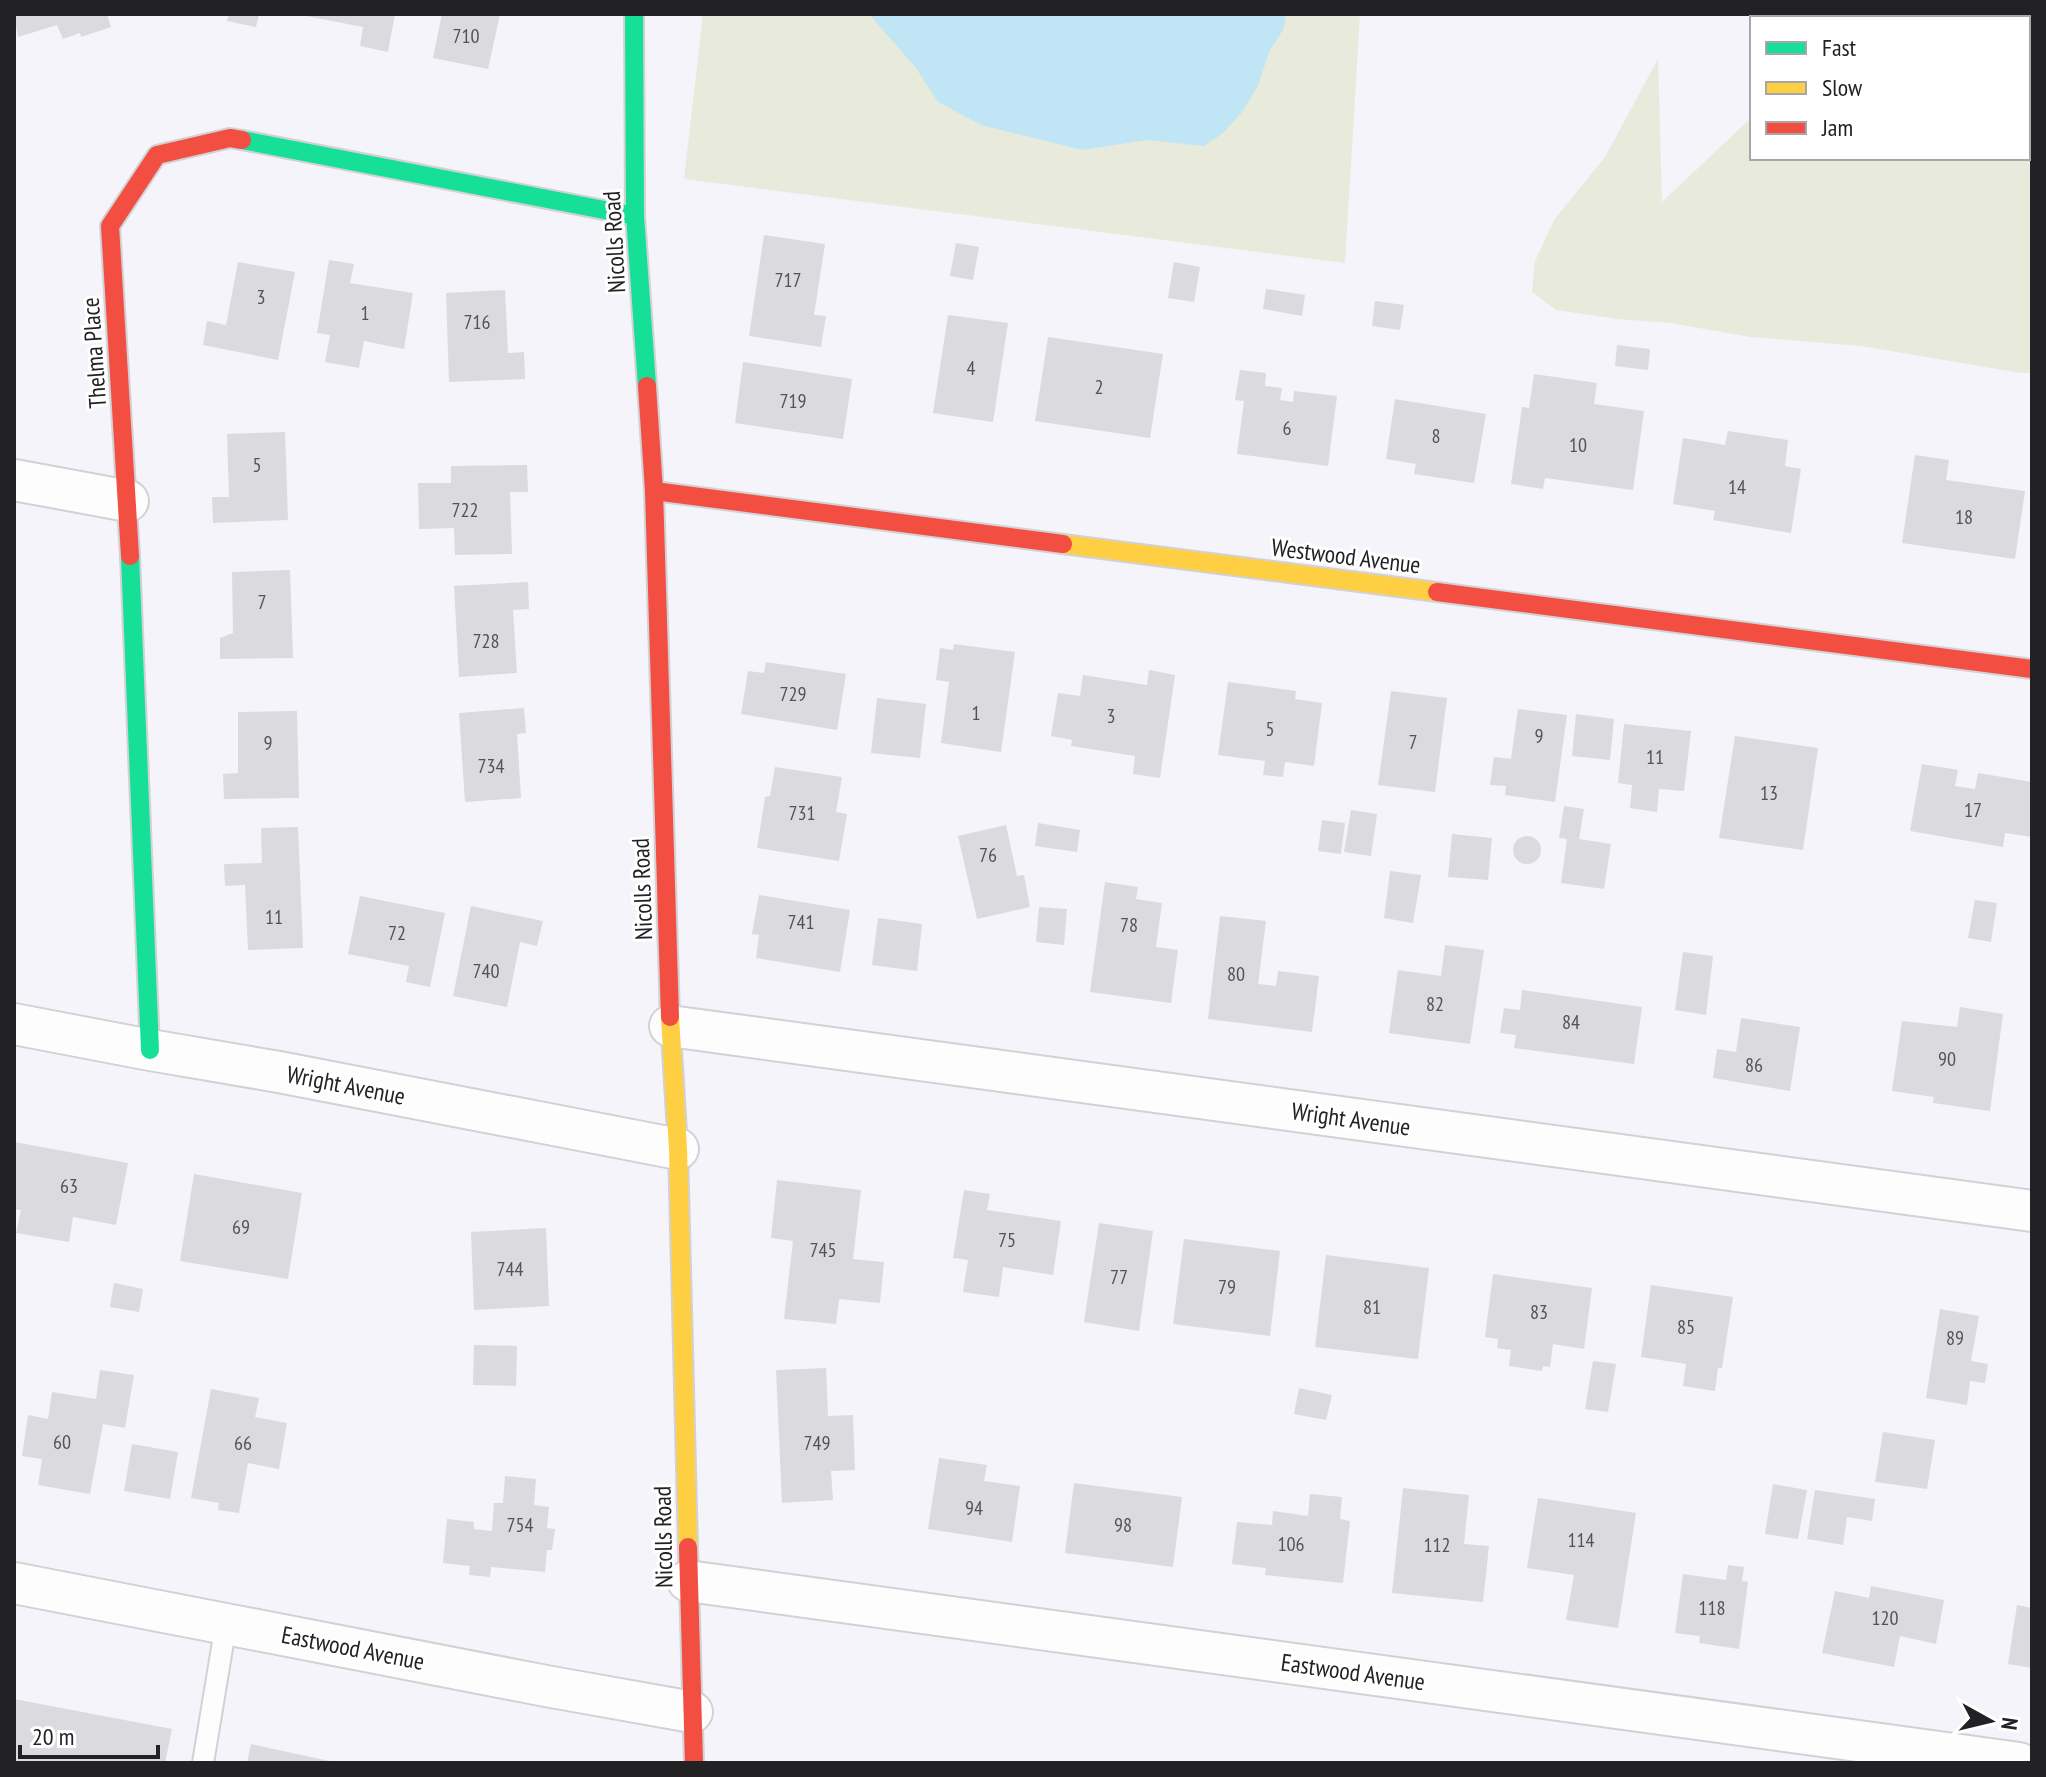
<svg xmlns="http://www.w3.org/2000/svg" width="2046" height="1777" viewBox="0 0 2046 1777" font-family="'PT Sans Narrow',sans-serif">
  <rect width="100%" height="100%" fill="#f4f4fa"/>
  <path fill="#e8eadb" d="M703 14H1360L1345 263 684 179Z
    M1845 14H2032V373H2020L1862 346 1751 337 1670 323 1618 319 1556 310 1532 292 1535 261 1554 220 1605 157 1658 59 1662 202 1752 117V158H2028V18H1842Z"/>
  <path fill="#c0e5f4" d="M869 14H1286L1284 28 1269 52 1258 86 1242 112 1223 133 1204 146 1147 140 1082 150 981 125 938 102 916 68Z"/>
  <path fill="#dadadf" d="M14 14H107L111 27 81 37 80 33 63 39 57 25 18 37Z
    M229 14H259L256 27 227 21Z
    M302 14H395L388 52 360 46 363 27 301 15Z
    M442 14H500L488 69 433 58Z
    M764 235 825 244 814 315 826 316 821 347 749 336Z
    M956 243 979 247 973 280 950 276Z
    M329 260 354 264 350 283 413 293 404 349 364 341 359 368 325 362 330 335 317 333Z
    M238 262 295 272 278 360 203 345 207 321 226 325Z
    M1174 262 1200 267 1194 302 1168 298Z
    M1266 289 1305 295 1302 316 1263 309Z
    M505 290 508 353 524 352 525 379 449 382 446 293Z
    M1375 301 1404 305 1400 330 1372 326Z
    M948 315 1008 323 993 422 933 413Z
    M1048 337 1163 354 1150 438 1035 421Z
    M1617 345 1650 349 1648 370 1615 366Z
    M743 362 852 379 843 439 735 423Z
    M1240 370 1266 373 1265 386 1282 388 1280 400 1293 402 1294 391 1337 396 1328 466 1237 454 1244 401 1235 400Z
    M1534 374 1597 383 1594 404 1644 411 1633 490 1545 478 1543 489 1511 484 1522 407 1529 408Z
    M1395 399 1486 414 1474 483 1414 474 1416 464 1386 459Z
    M1728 431 1788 440 1785 466 1801 469 1791 533 1713 520 1715 511 1673 504 1683 438 1725 445Z
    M285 432 288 520 213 523 212 497H229L227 434Z
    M1915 455 1949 460 1946 480 2025 491 2015 559 1902 543Z
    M527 465 528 492H510L512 554 455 555 454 528 419 529 418 483H451V466Z
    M290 570 293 658 220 659V638L233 633 232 572Z
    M528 582 529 609 513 610 517 673 459 677 454 586Z
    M954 644 1015 652 1001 752 941 743 949 682 936 680 940 648 953 650Z
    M766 662 846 674 837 730 741 714 748 671 764 673Z
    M1149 670 1175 675 1160 778 1133 774 1135 756 1071 746 1072 740 1051 736 1058 693 1080 696 1083 675 1147 685Z
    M1228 682 1296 691 1295 699 1322 703 1314 766 1285 762 1283 777 1263 775 1265 761 1218 755Z
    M1391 691 1447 698 1435 792 1378 785Z
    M877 698 926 704 920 758 871 753Z
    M524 708 526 733 517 734 521 798 465 802 459 713Z
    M1518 709 1567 715 1555 802 1505 795 1506 786 1490 785 1494 757 1511 759Z
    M297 711 299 798 224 799 223 774 238 773V712Z
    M1576 714 1614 719 1610 760 1572 756Z
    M1624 724 1691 731 1684 791 1659 789 1657 812 1630 808 1632 785 1618 783Z
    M1735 736 1818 748 1803 850 1719 838Z
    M1922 764 1958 770 1955 786 1975 789 1978 773 2032 782V837L2005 833 2003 847 1910 831Z
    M775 767 842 777 836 812 847 814 839 861 757 848 765 797 770 796Z
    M1564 806 1584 809 1579 839 1611 844 1604 889 1561 883 1567 839 1559 838Z
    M1351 810 1377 814 1371 856 1344 852Z
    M1322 820 1345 823 1341 854 1318 851Z
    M1038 823 1080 830 1077 852 1035 846Z
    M1006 825 1017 876 1024 875 1030 907 977 919 958 836Z
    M298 827 303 948 248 950 245 885 225 886 224 864 262 863 261 828Z
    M1452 834 1492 838 1488 880 1448 877Z
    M1513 850a14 14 0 1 1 28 0a14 14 0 1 1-28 0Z
    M1390 871 1421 875 1413 923 1384 918Z
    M1105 882 1138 887 1136 899 1162 903 1156 947 1178 950 1171 1003 1090 992Z
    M759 895 850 910 840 972 756 958 759 935 752 934Z
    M360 896 445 913 430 987 406 982 409 966 348 954Z
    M1975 900 1997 903 1991 942 1968 938Z
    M471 906 543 921 537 946 520 942 507 1007 453 996Z
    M1039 907 1067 909 1064 945 1036 942Z
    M1220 916 1266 921 1258 984 1276 986 1278 971 1319 976 1312 1032 1208 1019Z
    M878 918 922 924 917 971 872 965Z
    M1445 945 1484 950 1470 1044 1389 1033 1398 970 1441 976Z
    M1683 952 1713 956 1706 1015 1675 1010Z
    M1522 990 1642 1007 1634 1064 1514 1048 1516 1035 1500 1033 1504 1008 1520 1010Z
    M1960 1007 2003 1014 1990 1111 1933 1103 1934 1097 1892 1091 1902 1021 1957 1027Z
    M1741 1018 1800 1027 1790 1091 1713 1078 1717 1049 1736 1052Z
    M15 1142 128 1163 116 1225 73 1217 69 1242 16 1233 21 1210 14 1209Z
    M194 1174 302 1193 288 1279 180 1261Z
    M777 1180 861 1190 853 1259 884 1262 880 1303 839 1299 836 1324 784 1319 793 1241 771 1238Z
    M964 1190 990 1194 987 1210 1061 1221 1053 1275 1003 1267 999 1297 963 1292 968 1260 953 1258Z
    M1099 1223 1153 1231 1139 1331 1084 1322Z
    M546 1228 549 1306 474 1310 471 1232Z
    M1184 1239 1280 1251 1270 1336 1173 1324Z
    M1326 1255 1429 1268 1418 1359 1315 1347Z
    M1493 1274 1592 1288 1584 1349 1553 1344 1550 1367 1543 1366 1542 1371 1509 1366 1511 1350 1497 1348 1498 1339 1485 1337Z
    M114 1283 143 1289 139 1312 110 1307Z
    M1651 1285 1733 1297 1722 1368H1718L1715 1391 1683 1386 1686 1364 1641 1357Z
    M1940 1309 1979 1316 1971 1361 1988 1364 1985 1383 1970 1381 1967 1405 1926 1398Z
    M474 1345 517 1346 516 1386 473 1385Z
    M1593 1361 1616 1364 1608 1412 1585 1409Z
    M826 1368 828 1416 853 1415 855 1470 831 1471 833 1500 782 1503 776 1370Z
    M100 1370 134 1375 125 1428 103 1424 90 1494 38 1485 42 1459 22 1456 28 1415 48 1419 52 1392 96 1399Z
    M1299 1388 1332 1395 1326 1420 1294 1414Z
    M211 1389 259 1398 255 1417 287 1423 279 1469 248 1463 239 1513 218 1510 219 1503 191 1498Z
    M1883 1432 1935 1440 1927 1489 1875 1482Z
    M132 1444 178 1452 170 1499 124 1491Z
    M939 1458 987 1465 984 1481 1020 1486 1012 1542 928 1529Z
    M505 1476 536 1479 534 1505 549 1507 547 1528 555 1529 552 1550H547L545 1572 491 1567 490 1577 469 1575 470 1566 443 1563 447 1519 474 1522V1529L492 1531 494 1503H503Z
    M1074 1483 1182 1497 1173 1567 1065 1553Z
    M1773 1484 1807 1490 1798 1539 1765 1534Z
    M1403 1488 1469 1495 1464 1544 1489 1546 1483 1602 1392 1593Z
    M1815 1490 1875 1499 1872 1521 1847 1517 1843 1545 1807 1539Z
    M1310 1494 1342 1497 1340 1519 1350 1521 1343 1583 1265 1575 1266 1568 1232 1564 1237 1522 1272 1525 1273 1511 1308 1516Z
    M1538 1498 1636 1513 1618 1628 1566 1620 1574 1575 1527 1568Z
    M1728 1565 1744 1567 1742 1581 1748 1582 1739 1649 1699 1643 1700 1636 1675 1633 1683 1574 1726 1580Z
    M1871 1586 1944 1600 1936 1644 1900 1636 1894 1667 1822 1653 1835 1591 1869 1598Z
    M2017 1605 2032 1608V1668L2008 1664Z
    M14 1699 172 1729 165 1763H14Z
    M251 1744 334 1762V1763H247Z"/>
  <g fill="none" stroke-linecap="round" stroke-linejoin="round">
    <g stroke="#d1d1d6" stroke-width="24">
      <path id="lane" d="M203 1763 226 1624"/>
    </g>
    <g stroke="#d1d1d6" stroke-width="44">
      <path id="street" d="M14 480 128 501
        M14 1024 150 1050 279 1072 678 1149
        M670 1026 2032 1211
        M688 1581 2019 1763
        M14 1583 546 1686 692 1712"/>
    </g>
    <g stroke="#d1d1d6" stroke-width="22">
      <path id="fast" d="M634 14 635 216 647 386
        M242 140 635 216
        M130 556 150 1050"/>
    </g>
    <g stroke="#d1d1d6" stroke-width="22">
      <path id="slow" d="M1063 544 1437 592
        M670 1017 678 1149 688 1547"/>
    </g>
    <g stroke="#d1d1d6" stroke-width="22">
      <path id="jam" d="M647 386 654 491 670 1017
        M654 491 1063 544
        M130 556 110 226 157 155 230 138 242 140
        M1437 592 2032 669
        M688 1547 694 1763"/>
    </g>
    <use href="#lane" stroke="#fdfdfe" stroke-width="20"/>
    <use href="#street" stroke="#fdfdfe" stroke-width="40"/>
    <use href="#fast" stroke="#16e098" stroke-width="18"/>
    <use href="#slow" stroke="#ffcf43" stroke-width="18"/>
    <use href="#jam" stroke="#f24e42" stroke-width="18"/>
  </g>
  <g text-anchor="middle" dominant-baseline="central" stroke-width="6" stroke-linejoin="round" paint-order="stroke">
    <g font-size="20" fill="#535356">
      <text x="466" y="36">710</text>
      <text x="788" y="280">717</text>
      <text x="261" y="297">3</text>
      <text x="365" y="313">1</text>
      <text x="477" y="322">716</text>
      <text x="971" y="368">4</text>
      <text x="1099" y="387">2</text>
      <text x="793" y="401">719</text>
      <text x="1287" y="428">6</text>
      <text x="1436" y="436">8</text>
      <text x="1578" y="445">10</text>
      <text x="257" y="465">5</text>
      <text x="1737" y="487">14</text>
      <text x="465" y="510">722</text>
      <text x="1964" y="517">18</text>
      <text x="262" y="602">7</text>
      <text x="486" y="641">728</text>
      <text x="793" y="694">729</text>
      <text x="976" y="713">1</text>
      <text x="1111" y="716">3</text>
      <text x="1270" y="729">5</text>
      <text x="1539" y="736">9</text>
      <text x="1413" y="742">7</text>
      <text x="268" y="743">9</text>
      <text x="1655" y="757">11</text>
      <text x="491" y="766">734</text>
      <text x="1769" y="793">13</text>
      <text x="1973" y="810">17</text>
      <text x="802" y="813">731</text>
      <text x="988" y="855">76</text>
      <text x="274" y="917">11</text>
      <text x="801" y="922">741</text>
      <text x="1129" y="925">78</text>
      <text x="397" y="933">72</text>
      <text x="486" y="971">740</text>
      <text x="1236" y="974">80</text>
      <text x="1435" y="1004">82</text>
      <text x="1571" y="1022">84</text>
      <text x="1947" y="1059">90</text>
      <text x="1754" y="1065">86</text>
      <text x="69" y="1186">63</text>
      <text x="241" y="1227">69</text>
      <text x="1007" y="1240">75</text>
      <text x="823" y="1250">745</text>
      <text x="510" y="1269">744</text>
      <text x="1119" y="1277">77</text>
      <text x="1227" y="1287">79</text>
      <text x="1372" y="1307">81</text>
      <text x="1539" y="1312">83</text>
      <text x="1686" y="1327">85</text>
      <text x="1955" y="1338">89</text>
      <text x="62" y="1442">60</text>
      <text x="243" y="1443">66</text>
      <text x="817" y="1443">749</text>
      <text x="974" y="1508">94</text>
      <text x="520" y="1525">754</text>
      <text x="1123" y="1525">98</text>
      <text x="1581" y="1540">114</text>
      <text x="1291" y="1544">106</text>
      <text x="1437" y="1545">112</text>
      <text x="1712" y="1608">118</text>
      <text x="1885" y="1618">120</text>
    </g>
    <g font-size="24" fill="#222225" stroke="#fff">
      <text transform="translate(614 242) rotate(-93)">Nicolls Road</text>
      <text transform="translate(94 353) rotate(-94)">Thelma Place</text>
      <text transform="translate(1346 556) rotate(7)">Westwood Avenue</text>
      <text transform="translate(642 889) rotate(-92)">Nicolls Road</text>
      <text transform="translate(346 1085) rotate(11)">Wright Avenue</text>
      <text transform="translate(1351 1119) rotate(8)">Wright Avenue</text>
      <text transform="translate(663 1537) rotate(-91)">Nicolls Road</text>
      <text transform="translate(353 1648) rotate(11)">Eastwood Avenue</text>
      <text transform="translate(1353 1672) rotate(8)">Eastwood Avenue</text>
    </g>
  </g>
  <rect width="2046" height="1777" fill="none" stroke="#222225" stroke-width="32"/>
  <rect x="1750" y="16" width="280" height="144" fill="#ffffff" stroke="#a7a7a8" stroke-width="2"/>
  <rect x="1766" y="42" width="40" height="12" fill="#16e098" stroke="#a7a7a8" stroke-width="2"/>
  <text x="1822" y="56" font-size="24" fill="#222225">Fast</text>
  <rect x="1766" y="82" width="40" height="12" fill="#ffcf43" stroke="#a7a7a8" stroke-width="2"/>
  <text x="1822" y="96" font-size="24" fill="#222225">Slow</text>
  <rect x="1766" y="122" width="40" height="12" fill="#f24e42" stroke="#a7a7a8" stroke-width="2"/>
  <text x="1822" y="136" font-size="24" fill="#222225">Jam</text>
  <g transform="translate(1990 1721) rotate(98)" stroke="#ffffff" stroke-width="6" paint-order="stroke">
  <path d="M0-6L14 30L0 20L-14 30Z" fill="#222225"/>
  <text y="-12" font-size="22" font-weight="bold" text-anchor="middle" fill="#222225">N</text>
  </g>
  <path d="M20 1745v12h138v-12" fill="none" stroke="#222225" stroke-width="4"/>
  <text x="32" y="1745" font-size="24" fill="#222225" stroke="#ffffff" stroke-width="6" paint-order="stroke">20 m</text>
</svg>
